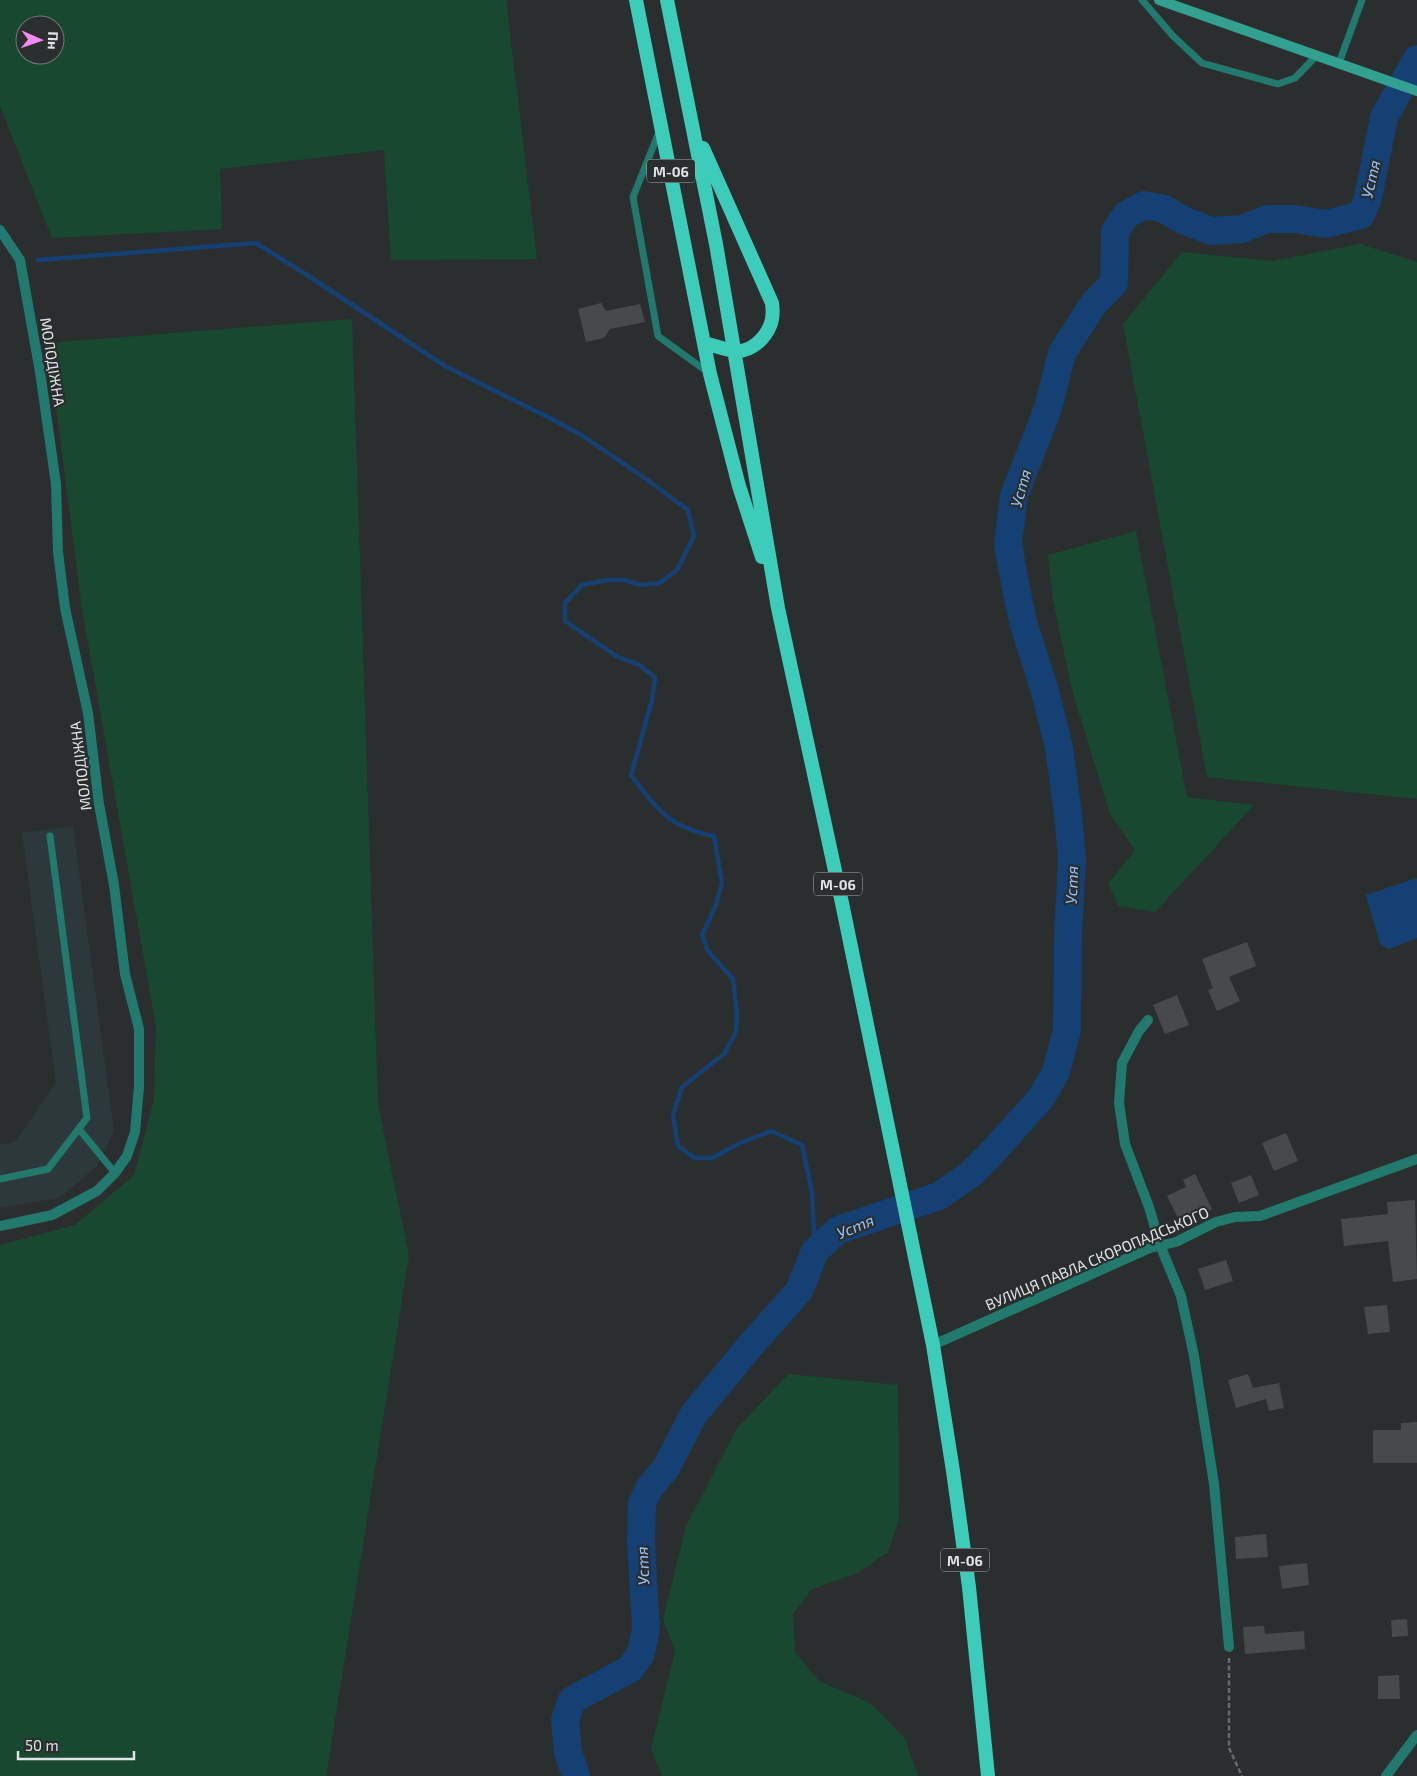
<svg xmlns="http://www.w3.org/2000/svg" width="1417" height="1776" viewBox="0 0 1417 1776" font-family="'Exo 2',sans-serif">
  <rect width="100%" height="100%" fill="#2a2e2f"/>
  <path fill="#2d383a" d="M73 826 114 1131 97 1166 59 1198 0 1208V1145L15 1142 56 1083 22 833Z"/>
  <path fill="#184930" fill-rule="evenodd" d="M0 0H506L537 259 391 260 384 150 220 169 222 229 52 238 0 106ZM25 25H55V55H25Z
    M1360 244 1417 262V799L1207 777 1123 324 1182 252 1273 261Z
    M352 319 378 1104 409 1256 326 1776H0V1245L75 1225 134 1175 154 1100 156 1027 82 609 48 343Z
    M1136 531 1187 797 1254 805 1155 912 1119 906 1108 884 1135 850 1110 814 1072 690 1053 600 1048 555Z
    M788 1374 898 1385 899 1520 888 1552 858 1573 812 1589 793 1614 795 1652 819 1681 870 1703 905 1739 918 1776H662L651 1749 675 1651 663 1619 686 1526 736 1430Z"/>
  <path fill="#144073" d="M1417 878V938L1389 949 1380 944 1366 895Z"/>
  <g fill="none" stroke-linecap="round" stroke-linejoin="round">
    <path stroke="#144073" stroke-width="4.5" d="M38 260 256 243 307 275 445 366 552 419 583 436 646 479 688 510 694 536 677 570 660 583 641 585 624 580H607L582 585 565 603V621L618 657 640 665 655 678 652 700 631 775C658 810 668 827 714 836L722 883 716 905 702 935 708 951 733 979 737 1014 736 1032 724 1054 682 1087 673 1115 678 1146 695 1158H712L740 1143 771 1131 802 1145 812 1192 815 1251"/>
    <path stroke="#144073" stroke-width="28" d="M576 1776 568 1752 565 1720 572 1700 630 1669 641 1653 646 1628 641 1544 642 1503 650 1487 666 1468 694 1414 750 1346 799 1291 815 1251 838 1230 939 1196 972 1173 990 1155 1041 1098 1056 1072 1067 1030 1068 935 1072 859 1068 815 1059 747 1044 688 1023 622 1013 573 1008 543 1014 496 1048 408 1062 353 1094 303 1114 283 1115 231 1126 215 1144 205 1164 209 1185 221 1211 231 1242 229 1267 219H1295L1326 224 1361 215 1368 198 1384 117 1417 59"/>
  </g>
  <path fill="#474a4c" d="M601 303 606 311 640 304 645 322 610 329 604 338 586 342 578 309Z
    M1247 942 1256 966 1229 977 1240 1001 1217 1011 1208 990 1213 988 1202 959Z
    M1177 995 1189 1025 1165 1034 1153 1005Z
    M1286 1133 1298 1161 1274 1171 1262 1143Z
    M1195 1174 1212 1209 1199 1215 1197 1211 1179 1220 1167 1196 1186 1187 1183 1180Z
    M1251 1175 1259 1195 1239 1203 1231 1183Z
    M1415 1200 1417 1279 1393 1282 1388 1241 1344 1246 1341 1219 1388 1214 1387 1202Z
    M1226 1260 1233 1281 1205 1290 1198 1269Z
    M1387 1305 1390 1332 1368 1334 1364 1307Z
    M1248 1374 1253 1388 1279 1383 1284 1408 1269 1411 1266 1399 1236 1408 1228 1380Z
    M1417 1422V1463H1373V1430H1401V1423Z
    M1266 1534 1268 1557 1236 1559 1235 1537Z
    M1307 1563 1309 1585 1282 1589 1279 1566Z
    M1407 1619 1408 1636 1392 1637 1391 1620Z
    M1264 1626 1265 1634 1304 1631 1305 1649 1245 1654 1243 1627Z
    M1399 1675 1400 1699H1378V1676Z"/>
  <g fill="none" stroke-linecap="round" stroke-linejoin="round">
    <path stroke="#676b6b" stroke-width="2.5" stroke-dasharray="5 2.5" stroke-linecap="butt" d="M1229 1658V1748L1242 1776"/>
    <path stroke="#227a6f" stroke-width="7" d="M1142 0 1173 36 1202 63 1278 84 1295 78 1317 55
      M1339 63 1362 0
      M659 132 633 197 658 336 709 373
      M79 1129 115 1173
      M0 1179 48 1169 87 1118 50 836"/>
    <path stroke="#227a6f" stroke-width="10" d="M0 230 20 260 40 372 56 484 58 552 65 608 88 713 99 804 114 885 125 974 139 1029V1087L135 1132 127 1156 115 1173 97 1191 52 1215 0 1226
      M1148 1020 1139 1031 1122 1063 1119 1103 1125 1144 1149 1207 1160 1245 1181 1296 1194 1356 1214 1484 1229 1647
      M933 1345 1150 1248 1176 1242 1216 1222 1235 1217 1260 1216 1417 1159
      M1386 1776 1417 1735"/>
    <path stroke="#32a192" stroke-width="10" d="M1159 0 1417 91"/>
    <path stroke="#3eccba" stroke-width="14" d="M636 0 710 374 739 486 762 557
      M667 0 716 244 778 608 842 903 933 1345 953 1471 969 1587 988 1776
      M703 148 772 303C773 310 773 319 770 326 765 338 752 351 738 351 727 351 714 345 704 343"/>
  </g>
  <g text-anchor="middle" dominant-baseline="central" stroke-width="4.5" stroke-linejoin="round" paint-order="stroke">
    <g fill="#2a2e2f" stroke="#aaadae" stroke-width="1">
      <rect x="647" y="159.5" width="48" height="23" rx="4"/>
      <rect x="814" y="872.5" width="48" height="23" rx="4"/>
      <rect x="941" y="1548.5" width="48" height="23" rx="4"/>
    </g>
    <g font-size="14" font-weight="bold" fill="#e1e4e4">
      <text x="671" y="171">М-06</text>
      <text x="838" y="884">М-06</text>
      <text x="965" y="1560">М-06</text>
    </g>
    <g font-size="15" fill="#e1e4e4" stroke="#2a2e2f">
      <text transform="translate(53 362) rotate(81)">МОЛОДІЖНА</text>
      <text transform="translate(80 766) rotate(-97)">МОЛОДІЖНА</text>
      <text transform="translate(1097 1258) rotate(-23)">ВУЛИЦЯ ПАВЛА СКОРОПАДСЬКОГО</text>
    </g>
    <g font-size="16" font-style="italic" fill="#96c2fb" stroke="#2a2e2f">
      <text transform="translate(1370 179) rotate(-77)">Устя</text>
      <text transform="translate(1020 488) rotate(-74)">Устя</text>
      <text transform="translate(1071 885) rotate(-88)">Устя</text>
      <text transform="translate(855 1226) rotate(-23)">Устя</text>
      <text transform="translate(642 1566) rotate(-93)">Устя</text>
    </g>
  </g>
  <g transform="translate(40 40) rotate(92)"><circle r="24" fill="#2a2e2f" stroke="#737777"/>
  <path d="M0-4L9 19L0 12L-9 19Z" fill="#f28af2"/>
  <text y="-8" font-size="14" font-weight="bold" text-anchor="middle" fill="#e1e4e4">Пн</text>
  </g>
  <path d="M18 1751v8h116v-8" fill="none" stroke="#e1e4e4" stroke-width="2.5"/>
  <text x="25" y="1751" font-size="15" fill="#e1e4e4" stroke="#2a2e2f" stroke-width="4" paint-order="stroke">50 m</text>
</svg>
